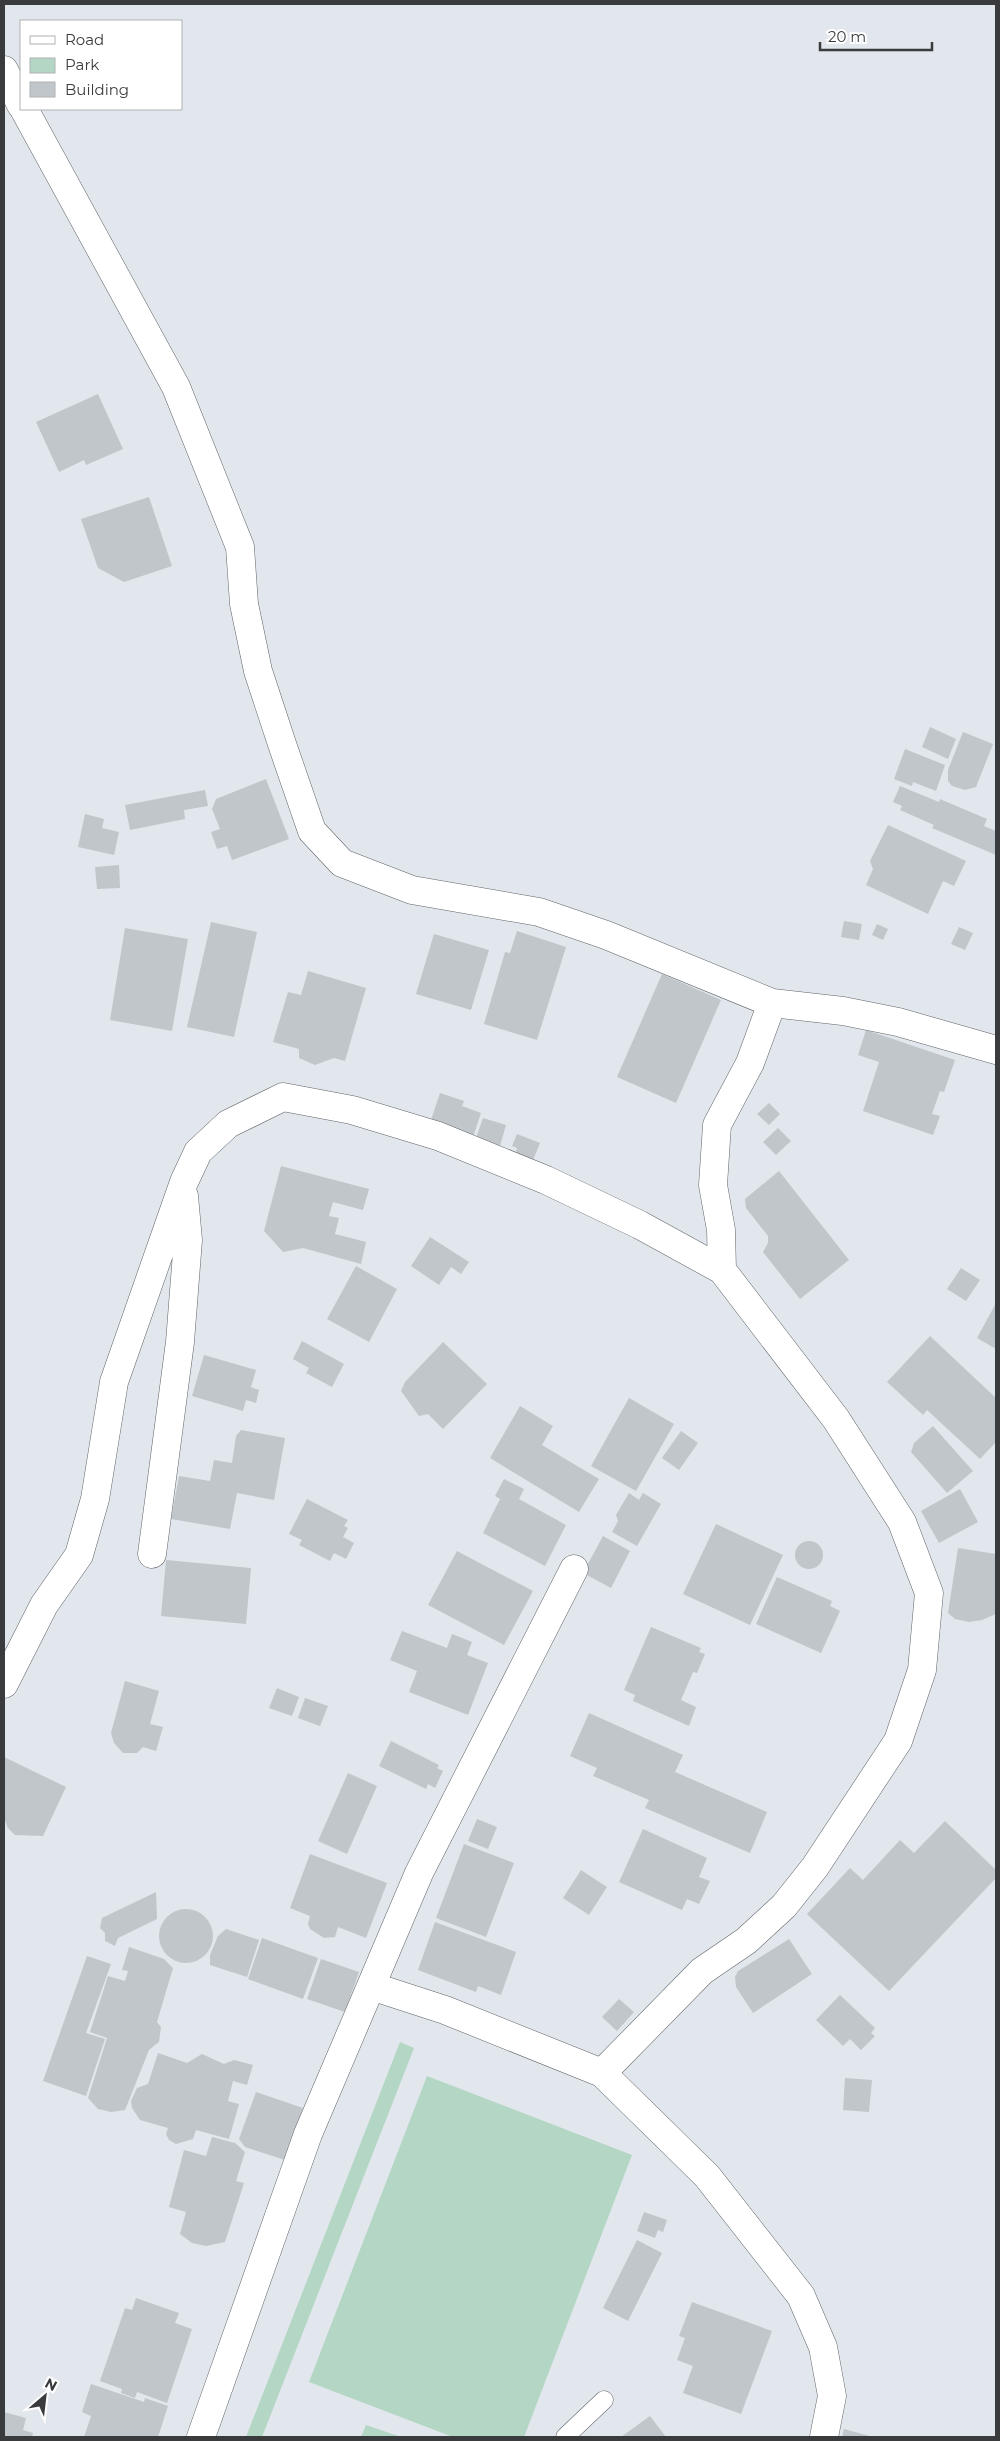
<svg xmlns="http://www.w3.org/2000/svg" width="1000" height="2441" viewBox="0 0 1000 2441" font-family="Montserrat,sans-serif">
  <rect width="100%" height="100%" fill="#e1e7ec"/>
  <path fill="#b4d6c5" d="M400 2042 414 2048 262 2437H246Z
    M427 2076 632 2155 524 2437H453L309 2382Z
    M366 2425 401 2437H361Z"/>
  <path fill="#c1c6cb" d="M98 394 123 449 86 465 84 460 59 472 36 422Z
    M149 497 172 566 124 582 98 568 81 519Z
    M930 727 956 739 948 759 922 747Z
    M963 732 993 744 976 787 965 790 952 786 948 781V770Z
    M905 749 945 765 936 791 913 782 912 786 894 779Z
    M266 779 289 839 232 860 227 846 217 849 211 832 220 829 212 809 216 799Z
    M900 786 939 802 940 799 987 819 984 826 996 831V855L932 828 934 825 900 810 902 806 893 802Z
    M205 790 208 806 184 810 185 819 130 830 125 805Z
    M85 814 104 819 102 828 119 832 114 855 78 847Z
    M888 825 966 861 954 886 943 881 928 914 866 885 873 869 870 861Z
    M119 865 120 888 97 889 95 867Z
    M844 921 862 924 859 940 841 937Z
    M211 922 257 932 234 1037 187 1027Z
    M877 924 888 929 883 940 872 935Z
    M959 927 973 933 965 950 951 944Z
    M125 928 188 939 172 1031 110 1020Z
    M517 931 566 947 537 1040 484 1024 505 952 510 953Z
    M434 934 489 950 471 1010 416 994Z
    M308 971 366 988 345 1061 334 1058 315 1065 299 1058V1049L273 1042 288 992 301 995Z
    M662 974 721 1000 676 1103 617 1077Z
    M866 1030 955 1060 944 1092 940 1091 932 1114 940 1116 933 1135 863 1111 879 1062 858 1055Z
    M440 1093 464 1101 462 1106 481 1113 473 1137 430 1123Z
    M769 1103 780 1114 769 1125 757 1114Z
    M483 1118 506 1125 500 1146 476 1138Z
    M778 1128 791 1141 776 1155 763 1142Z
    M517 1134 540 1143 533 1160 516 1152 517 1148 512 1146Z
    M281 1166 369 1189 363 1210 333 1202 329 1216 339 1218 335 1234 366 1242 361 1264 303 1248 283 1252 264 1231Z
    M779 1171 849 1260 800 1299 763 1252 768 1243V1236L746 1208 745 1199Z
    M430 1237 469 1262 461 1274 451 1267 439 1285 411 1266Z
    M356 1266 397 1289 369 1342 327 1319Z
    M961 1268 980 1280 966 1301 947 1289Z
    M996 1303V1349L977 1338Z
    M930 1336 996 1398V1442L980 1459 927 1410 923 1415 887 1382Z
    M302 1341 344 1364 332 1387 306 1373 309 1368 293 1359Z
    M443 1342 487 1384 443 1429 428 1414 419 1416 401 1391 405 1382Z
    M204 1355 256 1370 251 1387 259 1390 256 1403 246 1400 243 1411 192 1396Z
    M629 1398 674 1424 636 1491 591 1466Z
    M520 1406 553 1426 542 1445 599 1479 579 1512 490 1458Z
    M933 1426 973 1471 947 1493 911 1452 914 1443Z
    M241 1430 285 1438 274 1500 237 1493 230 1529 171 1519 179 1476 210 1481 214 1460 232 1463 236 1436Z
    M681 1431 698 1443 679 1470 662 1458Z
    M504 1479 524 1489 519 1499 566 1525 545 1566 483 1533 500 1499 495 1496Z
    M960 1489 978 1522 939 1543 921 1511Z
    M629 1493 639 1500 643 1493 661 1504 637 1546 612 1532 618 1521 616 1515Z
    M307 1499 348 1520 344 1526 348 1528 343 1537 354 1543 346 1559 334 1553 330 1561 299 1545 302 1540 289 1534Z
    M716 1524 783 1555 750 1625 683 1594Z
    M603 1536 630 1551 611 1588 583 1573Z
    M795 1555a14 14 0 1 1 28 0a14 14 0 1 1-28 0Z
    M958 1548 996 1554V1614L982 1620 969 1622 955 1619 948 1613Z
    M457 1551 533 1591 504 1645 428 1605Z
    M166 1560 251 1568 246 1624 161 1616Z
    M777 1577 832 1601 830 1606 840 1611 821 1653 756 1624Z
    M651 1627 701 1648 699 1652 705 1654 697 1673 693 1672 681 1700 696 1707 689 1726 633 1701 635 1695 624 1690Z
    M402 1631 447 1648 452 1634 472 1642 467 1655 488 1663 468 1715 409 1692 417 1671 390 1660Z
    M125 1681 159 1691 150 1724 163 1727 156 1751 143 1747 137 1753H123L114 1743 111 1733Z
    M277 1688 299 1697 292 1716 269 1708Z
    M305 1698 328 1706 320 1726 298 1718Z
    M589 1713 683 1755 675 1772 767 1812 750 1853 645 1808 649 1800 593 1776 597 1768 570 1756Z
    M391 1741 439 1765 437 1768 443 1771 435 1788 428 1784 426 1789 379 1766Z
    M4 1757 66 1787 43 1836 15 1835 8 1828 4 1818Z
    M348 1773 377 1786 347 1854 318 1841Z
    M477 1819 497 1827 488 1849 468 1841Z
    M945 1821 996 1870V1878L889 1991 807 1914 850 1868 863 1880 900 1840 914 1853Z
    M643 1829 707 1858 699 1877 710 1881 699 1904 687 1899 682 1910 619 1882Z
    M464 1844 514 1863 486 1937 436 1918Z
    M310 1854 387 1883 366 1938 338 1927 335 1937 324 1938 310 1929 308 1924 310 1916 290 1908Z
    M581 1870 607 1887 589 1915 563 1898Z
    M156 1892 157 1919 118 1938 115 1946 105 1941V1933L100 1928 102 1918Z
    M159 1936a27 27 0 1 1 54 0a27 27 0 1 1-54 0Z
    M435 1922 516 1952 501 1995 478 1986 476 1992 418 1970Z
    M226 1929 259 1940 247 1977 210 1965V1955L218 1936Z
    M262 1938 318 1958 303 1999 248 1979Z
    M789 1939 812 1974 753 2013 736 1987 735 1977 738 1971Z
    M129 1947 164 1959 173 1968 157 2022 161 2027 159 2042 149 2050 125 2110 111 2112 98 2109 88 2098 107 2038 90 2032 108 1976 125 1981 128 1971 122 1970Z
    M87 1956 111 1964 86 2033 105 2039 86 2096 43 2081Z
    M321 1959 359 1972 345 2012 307 1999Z
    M840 1995 875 2028 871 2033 875 2036 861 2050 850 2039 843 2046 816 2020Z
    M619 1999 634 2012 617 2031 602 2017Z
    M158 2053 187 2063 202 2054 224 2064 234 2060 253 2065 247 2085 233 2081 228 2101 239 2104 229 2139 196 2130 193 2139 176 2144 169 2140 166 2134 168 2128 140 2120 132 2108 131 2101 137 2088 148 2084Z
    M845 2078 872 2080 869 2112 843 2110Z
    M256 2092 303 2108 285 2160 245 2147 239 2139Z
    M212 2137 235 2143 245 2152 236 2181 244 2183 225 2242 206 2246 192 2243 180 2234 186 2212 169 2207 184 2150 206 2156Z
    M644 2212 667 2220 663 2232 658 2230 655 2238 637 2231Z
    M637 2240 662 2253 628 2321 603 2308Z
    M136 2298 179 2313 175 2323 192 2329 167 2403 137 2392 135 2398 121 2393 122 2389 100 2381 125 2308 132 2310Z
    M692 2302 772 2331 741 2414 683 2393 693 2366 677 2360 685 2338 679 2336Z
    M91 2384 144 2402 145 2398 168 2406 158 2437H84L91 2416 82 2412Z
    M4 2412 26 2418 23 2430 33 2433 32 2437H4Z
    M650 2416 666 2437H621Z
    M844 2429 873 2437H842Z"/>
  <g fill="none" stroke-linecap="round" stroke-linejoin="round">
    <g stroke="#606469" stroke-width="19">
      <path id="lane" d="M565 2437 604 2400"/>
    </g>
    <g stroke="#606469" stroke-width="29">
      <path id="street" d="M4 70 21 105
        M24 109 176 387 240 547 244 604 258 671 282 744 312 831 342 863 412 890 539 912 606 935 772 1003 843 1011 898 1022 996 1050
        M722 1270 721 1230 713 1185 717 1125 750 1063 772 1003
        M152 1554 180 1342 188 1240 184 1196
        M4 1684 44 1605 79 1555 95 1499 114 1382 184 1182 198 1152 228 1124 283 1097 352 1110 438 1136 546 1180 640 1225 722 1270 836 1419 902 1522 929 1593 922 1670 898 1741 815 1867 784 1906 746 1941 702 1971 602 2073
        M371 1986 445 2010 602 2073 707 2176 801 2296 823 2347 832 2396 824 2437
        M201 2437 308 2134 371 1986 419 1873 574 1569"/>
    </g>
    <use href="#lane" stroke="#fff" stroke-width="18"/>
    <use href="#street" stroke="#fff" stroke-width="28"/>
  </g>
  <rect width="1000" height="2441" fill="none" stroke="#393b3d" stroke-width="10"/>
  <rect x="20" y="20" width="162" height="90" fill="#ffffff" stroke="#b0b1b1"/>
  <rect x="30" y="36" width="25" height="8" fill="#ffffff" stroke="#b0b1b1"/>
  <text x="65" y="45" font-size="15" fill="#393b3d">Road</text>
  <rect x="30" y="58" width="25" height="15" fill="#b4d6c5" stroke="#b0b1b1"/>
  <text x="65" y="70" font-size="15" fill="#393b3d">Park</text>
  <rect x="30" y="82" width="25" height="15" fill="#c1c6cb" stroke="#b0b1b1"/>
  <text x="65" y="95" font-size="15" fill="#393b3d">Building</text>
  <g transform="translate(45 2396) rotate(28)" stroke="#ffffff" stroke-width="4" paint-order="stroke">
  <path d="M0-4L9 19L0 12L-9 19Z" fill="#393b3d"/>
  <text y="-8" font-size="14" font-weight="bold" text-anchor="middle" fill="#393b3d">N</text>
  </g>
  <path d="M820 42v8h112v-8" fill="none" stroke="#393b3d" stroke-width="2.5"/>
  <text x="828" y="42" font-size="15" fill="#393b3d" stroke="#ffffff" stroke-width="4" paint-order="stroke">20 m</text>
</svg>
